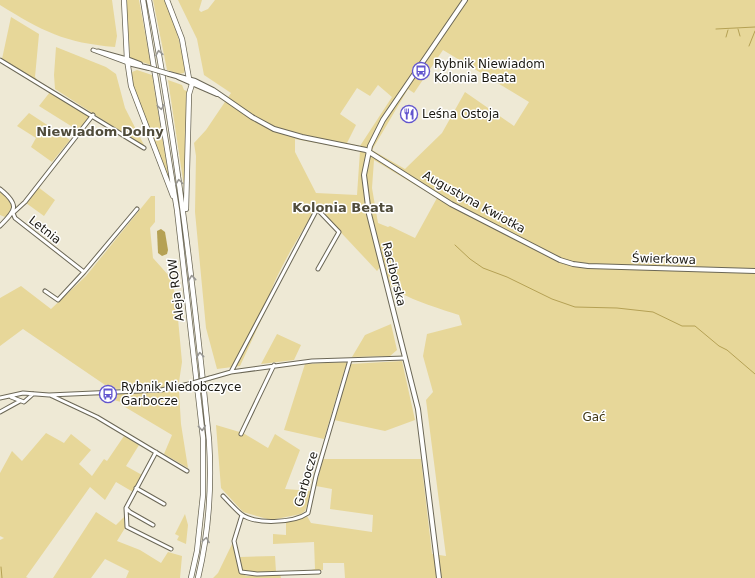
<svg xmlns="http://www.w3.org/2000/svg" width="755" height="578" viewBox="0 0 755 578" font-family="'DejaVu Sans',sans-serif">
  <rect width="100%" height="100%" fill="#eee9d5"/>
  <path fill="#e7d799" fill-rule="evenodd" d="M0 0H112L117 36 115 47C65 43 42 31 0 5Z
    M126 0H139L151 65 130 58Z
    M153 0H165C175 25 181 43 185 70L184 73 179 74 167 70Z
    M178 0H202L199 10 201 12 208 9 215 0H755V578H345L344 563H323V570L308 571 315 569 314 542 273 544V534L286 535V521L307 516 311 523 372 532 373 515 330 509 332 489 316 486 323 459H421L432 554 446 556 426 400 433 392 423 356 427 334 462 325 459 315C444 310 400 297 391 286 387 280 386 269 384 262L377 271 317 207C306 225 267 286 269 303L240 366 217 369 206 328 195 212 196 156 194 143 206 130 231 93 204 75 197 39ZM443 50 529 102 514 126 465 92 442 133 405 169 372 150 408 89 414 93ZM378 85 392 97 360 146 347 143 356 125 340 114 357 88 370 96ZM295 139 360 151 357 195 316 193 295 152ZM374 160 437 198 415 238 390 226 388 227 378 223 372 188Z
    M11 17 39 34 35 77 39 82 2 59Z
    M56 47 106 67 116 74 125 108 145 147 55 89 54 75Z
    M137 70 152 75 170 184 136 97 131 74 132 72Z
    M168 80 182 85 184 90 187 91 185 193Z
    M50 92 90 115 79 131 39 106Z
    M29 113 70 140 52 162 31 147 36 138 17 126Z
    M38 187 55 200 44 216 26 203Z
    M0 191 12 204 10 212 5 217 0 215Z
    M151 196H155V222L150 228 153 258 170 277 176 297 182 362 179 382 162 388 111 389 23 329 0 346V298L21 286 51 309 86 276Z
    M391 324 397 350 390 356 352 357 365 335Z
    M277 334 301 345 294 360 261 364Z
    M402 361 415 420 385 431 334 420 351 364Z
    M347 362 324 439 284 430 305 364Z
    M179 391 181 424 188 468 164 454 172 435 120 404 121 402 96 395Z
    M216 425 243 433 268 448 275 434 300 450 285 489 312 491 305 511 301 514 271 520 243 512 221 488Z
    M46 433 64 443 71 434 91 450 79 464 92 476 104 459 107 461 124 436 139 445 126 466 142 475 133 492 116 482 105 500 90 487 26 577 28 578H0V540L4 538 0 536V473L12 451 22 461Z
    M96 512 116 525 124 517 125 528 117 541 140 550 161 563 168 552 182 556 180 578H126L129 571 105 559 91 578H53Z
    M185 514 188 525 186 544 177 540 179 536 175 534Z
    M233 542 241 573 246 576 280 574 281 578H213L218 573Z
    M275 556 276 572 247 573 242 571 240 557Z"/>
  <path fill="#b5a154" d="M161 229 165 232 168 250 167 254 162 256 158 253 157 231Z"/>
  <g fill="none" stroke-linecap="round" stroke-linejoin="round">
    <path stroke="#b5a154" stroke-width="1" d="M716 29 755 27
      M738 29 740 36
      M726 37 728 30
      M749 46 755 31
      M455 245 470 259 483 268 507 277 552 299 575 307 617 308 653 312 682 326H695L719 346 727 350 755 374
      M1 567 2 578"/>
    <g stroke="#6b6756" stroke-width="5">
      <path id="street" d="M93 50 128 63
        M98 51 127 59
        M0 60 144 148
        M93 115 25 202 13 213 15 218 84 272 137 209
        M0 189C20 205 16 210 0 226
        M45 291 58 300 84 272
        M231 372 317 209 339 232 318 269
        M210 378 231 372 312 361 405 358
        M50 395 97 417 187 471
        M11 397 24 402 33 394
        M0 398 23 393 49 395 161 390 189 384
        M0 412 20 401
        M241 434 274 365
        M136 488 164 504
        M223 496C229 502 235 509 241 514 255 525 294 523 308 513L316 476 350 360
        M126 508 127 527 171 549
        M242 515 234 541 241 572 257 574 319 572
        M153 525 130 512 126 508 156 452"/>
    </g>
    <g stroke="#6b6756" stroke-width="6">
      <path id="secondary" d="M127 59 140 64
        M128 63 149 68
        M169 74 195 81 213 90 252 117 274 129 302 137 366 150 451 204 560 260 573 264 588 266 755 271
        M178 77 217 94
        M439 578 418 409 369 214 364 175 370 146 383 120 465 0"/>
    </g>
    <g stroke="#6b6756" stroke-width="6">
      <path id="primary" d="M124 0 127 59 131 86 173 196
        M143 0 177 210 203 438V495L197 551 191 578
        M149 0C177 146 194 292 209 440 212 487 209 532 198 578
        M167 0 182 39 189 79 192 84 189 94 186 209"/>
    </g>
    <use href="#street" stroke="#fff" stroke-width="3"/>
    <use href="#secondary" stroke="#fff" stroke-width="4"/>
    <use href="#primary" stroke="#fff" stroke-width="4.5"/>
    <g stroke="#6b6756" stroke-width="5" stroke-linecap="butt">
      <path id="street-bridge" d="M189 384 210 378"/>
    </g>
    <g stroke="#6b6756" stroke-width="6" stroke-linecap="butt">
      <path id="secondary-bridge" d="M149 68 169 74"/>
    </g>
    <use href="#street-bridge" stroke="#fff" stroke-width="3"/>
    <use href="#secondary-bridge" stroke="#fff" stroke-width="4"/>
  </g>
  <defs><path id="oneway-chevron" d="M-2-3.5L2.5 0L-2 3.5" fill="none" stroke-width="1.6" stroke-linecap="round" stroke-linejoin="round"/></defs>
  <g stroke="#989794">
    <use href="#oneway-chevron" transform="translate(159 53) rotate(-100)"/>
    <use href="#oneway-chevron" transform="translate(161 107) rotate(81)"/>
    <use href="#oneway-chevron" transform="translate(179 182) rotate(-98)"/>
    <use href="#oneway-chevron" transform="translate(192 278) rotate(-96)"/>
    <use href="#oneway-chevron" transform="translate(200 355) rotate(-96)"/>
    <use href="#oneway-chevron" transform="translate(202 428) rotate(85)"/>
    <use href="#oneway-chevron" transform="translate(206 540) rotate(-81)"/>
  </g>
  <defs>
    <g id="bus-ring" transform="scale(0.9)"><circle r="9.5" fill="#fff" stroke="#6255ce" stroke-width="1.5"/><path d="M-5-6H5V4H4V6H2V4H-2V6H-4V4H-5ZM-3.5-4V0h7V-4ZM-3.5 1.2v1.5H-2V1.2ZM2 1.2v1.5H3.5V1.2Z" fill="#6255ce"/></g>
    <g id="restaurant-ring" transform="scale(0.9)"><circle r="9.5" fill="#fff" stroke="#6255ce" stroke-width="1.5"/><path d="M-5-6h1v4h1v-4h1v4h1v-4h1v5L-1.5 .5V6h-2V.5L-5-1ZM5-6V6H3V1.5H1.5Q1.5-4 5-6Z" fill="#6255ce"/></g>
  </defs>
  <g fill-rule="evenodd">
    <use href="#bus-ring" x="421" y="71"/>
    <use href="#restaurant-ring" x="409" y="114"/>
    <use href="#bus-ring" x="108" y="394"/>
  </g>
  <g text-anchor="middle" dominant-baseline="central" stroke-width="3" stroke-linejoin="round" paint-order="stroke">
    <g font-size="12" fill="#1a1811" stroke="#fff" text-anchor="start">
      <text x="434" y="64">Rybnik Niewiadom<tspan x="434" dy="14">Kolonia Beata</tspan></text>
      <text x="422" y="114">Leśna Ostoja</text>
      <text x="121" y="387">Rybnik Niedobczyce<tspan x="121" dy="14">Garbocze</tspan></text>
    </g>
    <g font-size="12" fill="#1a1811" stroke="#fff">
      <text transform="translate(474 202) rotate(29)">Augustyna Kwiotka</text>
      <text transform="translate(45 230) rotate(38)">Letnia</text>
      <text transform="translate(664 259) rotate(2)">Świerkowa</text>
      <text transform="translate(394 274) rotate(76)">Raciborska</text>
      <text transform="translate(176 290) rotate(-97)">Aleja ROW</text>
      <text transform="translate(306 479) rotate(-74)">Garbocze</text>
    </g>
    <g font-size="12" fill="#3e3513" stroke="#fff">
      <text x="594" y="417">Gać</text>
    </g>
    <g font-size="13" font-weight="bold" fill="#504c3b" stroke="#fff">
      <text x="100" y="131">Niewiadom Dolny</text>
      <text x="343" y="207">Kolonia Beata</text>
    </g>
  </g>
</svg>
